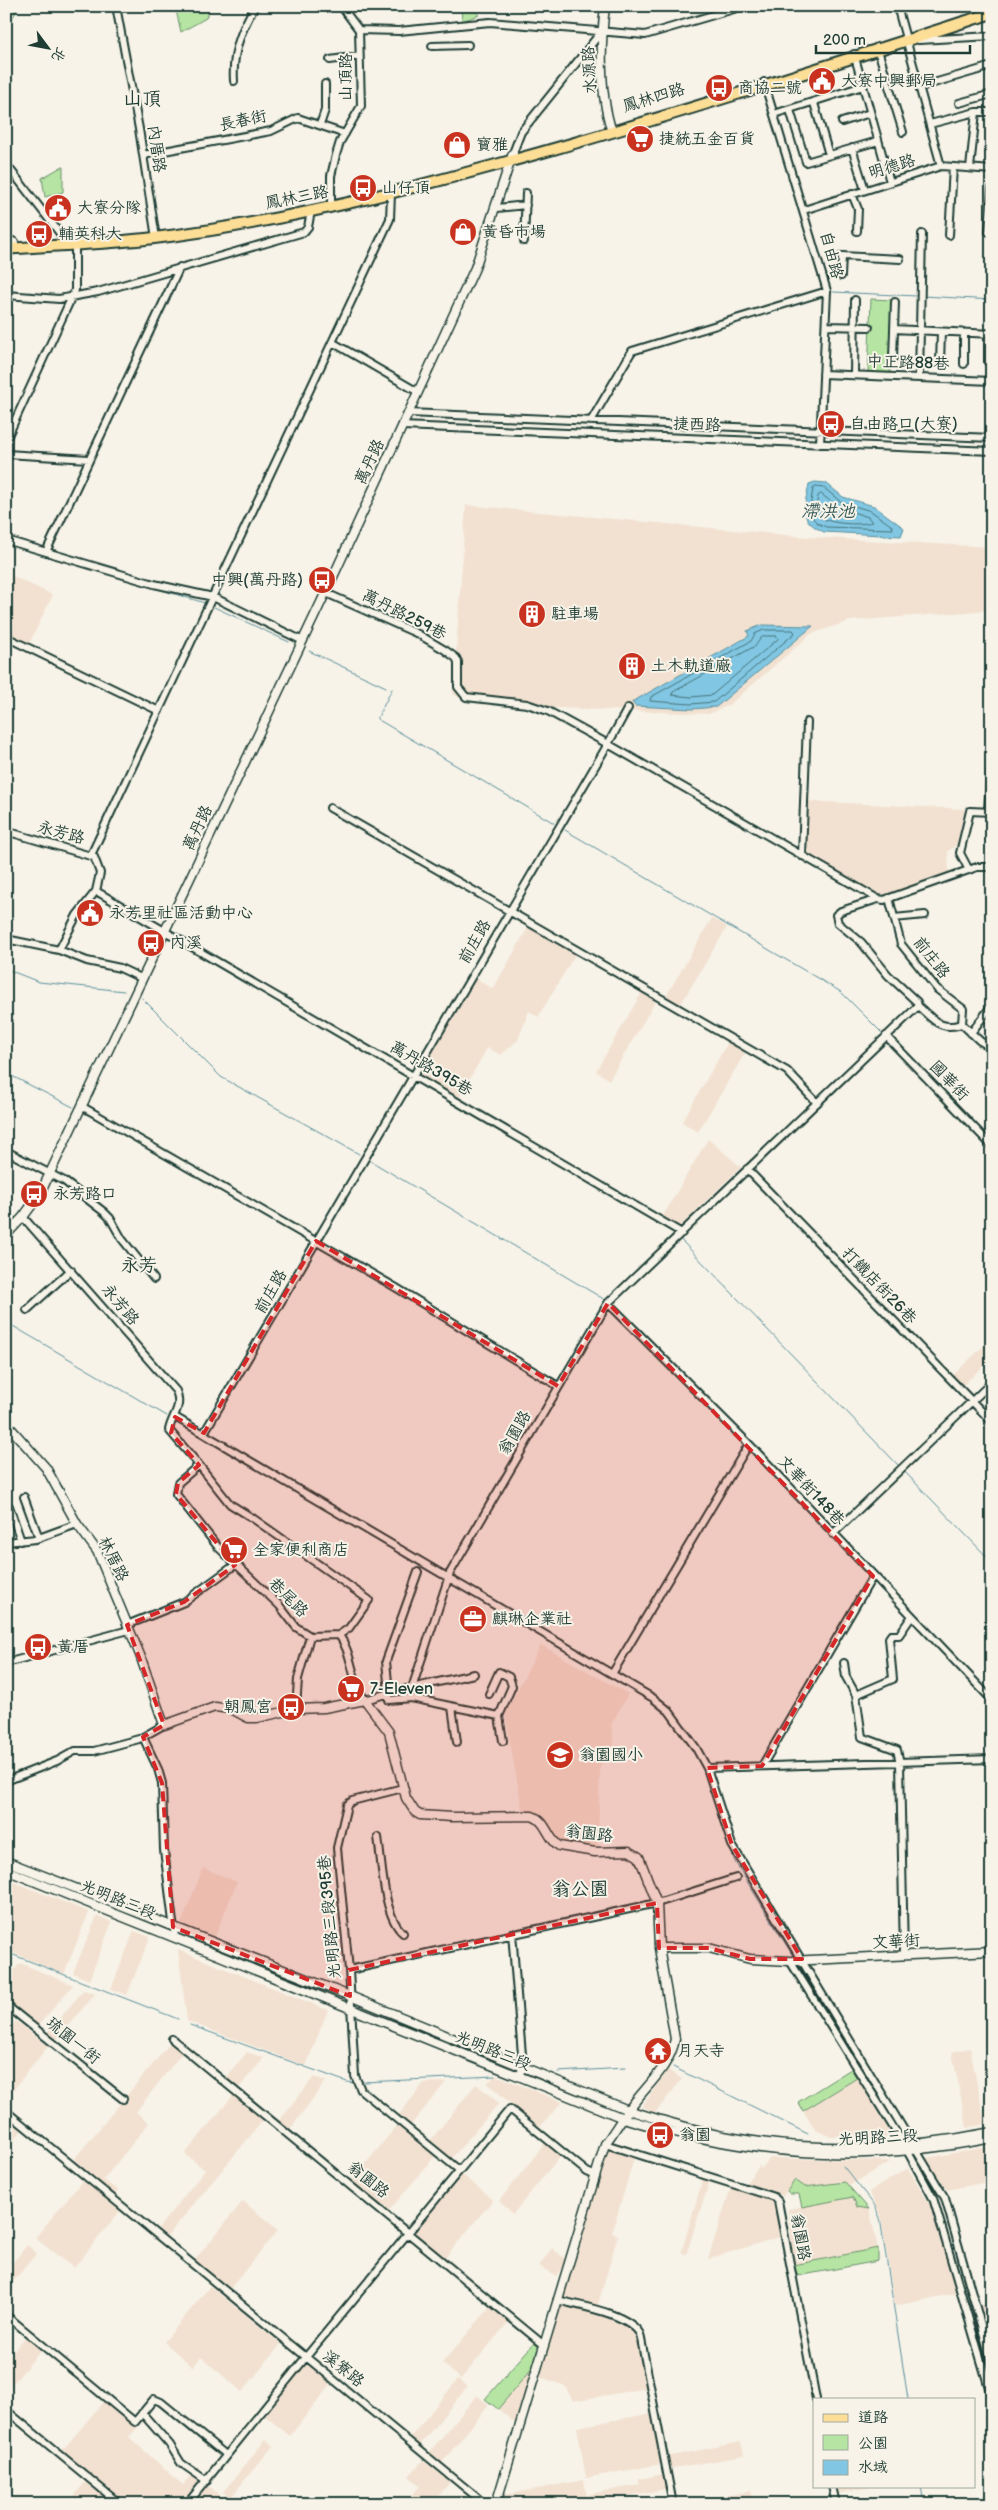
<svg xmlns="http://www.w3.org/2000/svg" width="998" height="2510" viewBox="0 0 998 2510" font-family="'Balsamiq Sans','LXGW WenKai TC',sans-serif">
  <rect width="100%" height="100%" fill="#f7f3e8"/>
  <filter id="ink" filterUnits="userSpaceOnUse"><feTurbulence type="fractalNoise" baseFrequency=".02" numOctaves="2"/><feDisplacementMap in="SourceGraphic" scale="10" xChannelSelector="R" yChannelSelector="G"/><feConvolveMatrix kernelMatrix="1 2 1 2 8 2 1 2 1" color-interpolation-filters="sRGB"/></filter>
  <g filter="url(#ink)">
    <path fill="#f2e1d1" d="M466 505 807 537 992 547V610L850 621 811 634 729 705 709 714 507 706 463 700 453 694Z
      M6 573 53 595 28 646 6 636Z
      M806 801 965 809 957 845 948 851 949 875 887 896 872 895 803 856Z
      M712 918 727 927 679 1007 665 998Z
      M529 926 576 953 538 1017 529 1011 518 1040 501 1055 487 1048 458 1100 415 1076 474 977 493 989Z
      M642 992 657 999 609 1080 596 1071Z
      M728 1042 745 1053 698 1132 682 1122Z
      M708 1139 741 1167 680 1226 661 1219Z
      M992 1338V1358L961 1387 951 1377Z
      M541 1645 628 1694 611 1725 614 1744 600 1766 598 1847 573 1845 558 1841 542 1815 522 1809 505 1713Z
      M203 1868 237 1882 214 1939 180 1926Z
      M6 1879 89 1912 64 1974 6 1950Z
      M97 1916 112 1922 89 1980 73 1973Z
      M134 1931 150 1937 127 1995 111 1989Z
      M178 1950 328 2010 306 2066 187 2021Z
      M20 1963 73 1985 37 2027 6 2003V1980Z
      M84 1990 95 1994 54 2042 45 2035Z
      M16 2021 48 2046 6 2099V2033Z
      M171 2042 184 2050 136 2112 149 2123 103 2180 118 2190 114 2196 74 2161 75 2158Z
      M970 2048 985 2124 967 2128 952 2052Z
      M247 2052 264 2058 237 2090 225 2079Z
      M668 2070 682 2079 655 2113 642 2106Z
      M495 2076 501 2077 562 2102 539 2128 487 2083Z
      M314 2077 326 2081 288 2132 277 2123Z
      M857 2078 891 2134 890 2136 871 2142 864 2132 856 2136H829L816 2130 803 2111Z
      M446 2082 410 2126 398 2116 424 2083Z
      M476 2084 499 2103 451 2159 429 2142Z
      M235 2093 265 2118 165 2239 156 2231 205 2170 185 2154Z
      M17 2124 23 2129 6 2150V2137Z
      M398 2124 436 2155 387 2213 350 2183Z
      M546 2142 561 2155 513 2214 499 2201Z
      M992 2146V2181L947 2190 927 2163V2158Z
      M609 2150 634 2158 612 2233 618 2235 597 2308 562 2297 606 2152Z
      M770 2158 891 2161 849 2186 845 2182 805 2187 795 2180 783 2196 745 2184 759 2166 762 2168Z
      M908 2168 930 2205 956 2293 895 2306 881 2216 869 2192Z
      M459 2172 493 2200 444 2259 411 2232Z
      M703 2178 710 2180 686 2255 681 2253Z
      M83 2180 120 2211 74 2268 35 2238Z
      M731 2187 776 2201 783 2236 708 2259Z
      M853 2197 857 2207 869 2209 878 2248 794 2265 788 2209Z
      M243 2201 278 2230 229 2290 194 2261Z
      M27 2245 37 2253 6 2290V2271Z
      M552 2248 566 2260 556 2276 539 2266Z
      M210 2286 281 2344 242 2392 201 2357 193 2367 164 2342Z
      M564 2302 630 2323 636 2328 648 2388 573 2401 565 2386 537 2376 560 2304Z
      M992 2303V2327L983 2329 977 2306Z
      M493 2304 511 2319 461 2379 442 2363Z
      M25 2337 42 2349 6 2392V2360Z
      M305 2362 331 2384 290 2436 261 2413Z
      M533 2367 518 2421 515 2423 498 2409Z
      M458 2379 467 2387 418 2447 409 2439Z
      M477 2395 489 2405 440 2465 428 2454Z
      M104 2401 138 2427 129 2437 183 2485 190 2476 200 2482 182 2504H124L61 2452Z
      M653 2413 662 2464 586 2478 577 2427Z
      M266 2439 273 2446 230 2498 223 2492Z
      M741 2442 744 2456 667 2469 665 2457Z
      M423 2460 450 2482 432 2504H405L420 2486 409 2476Z
      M663 2474 666 2489 591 2503 589 2494 639 2485V2479Z
      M584 2480 587 2496 543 2504H501L504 2495Z
      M86 2481 113 2504H67Z
      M835 2486H875L836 2494Z
      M210 2487 230 2504H188L202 2488Z
      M751 2491 753 2504H681Z
      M992 2498V2504H960Z"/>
    <path fill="#b5e4a3" stroke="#6a906c" d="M6 6H19L12 19 6 18Z
      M175 6H210L206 18 181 32Z
      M461 6H470L479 15 462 21Z
      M63 166V192L45 197 42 178Z
      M871 299 893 300 890 373H868Z
      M851 2069 857 2078 803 2111 798 2102Z
      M795 2180 805 2187 845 2182 869 2209 857 2207 853 2197 802 2207 799 2194H790L787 2191Z
      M878 2248V2261L798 2276 794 2265Z
      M534 2343 539 2347 533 2367 498 2409 485 2399Z"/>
    <path fill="#81c6e2" stroke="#5a8f9c" d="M815 482 826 483 843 497 874 506 904 528 901 536 824 532C798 520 804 509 809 484Z
      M762 625 813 626 716 707 692 709 635 706 632 702 749 636 747 631Z"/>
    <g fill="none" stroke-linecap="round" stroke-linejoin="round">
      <path stroke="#46747a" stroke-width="1" d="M816 487 824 488 841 502 871 511 892 526 893 529 826 527 817 523 809 513 813 489Z
        M821 494 838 507 868 517 872 522C860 526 822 524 815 513L818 496Z
        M764 630H793L795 633 714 702 691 704 650 701 651 697 751 641 755 634Z
        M765 636H777L778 639 712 695 691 697 672 695 673 692 755 646 761 638Z"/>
      <path stroke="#5a8f9c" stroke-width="1" d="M833 292 917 296
        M923 296 992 300
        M6 544 205 603
        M212 606 289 642
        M309 651 386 687
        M392 689 377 719 554 823
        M565 830 841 992 881 1032
        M6 969 39 982 124 991
        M142 998 221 1077 359 1154
        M6 1073 73 1107
        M6 1091 13 1077
        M369 1160 607 1301
        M680 1239 899 1466
        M614 1302 629 1287
        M6 1322 167 1416
        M176 1422 294 1492
        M904 1471 992 1562
        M404 1557 444 1580
        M455 1586 569 1652
        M703 1766 711 1794
        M718 1816 735 1862 793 1956
        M6 1952 178 2019
        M799 1965 903 2136
        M190 2025 347 2082 354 2083
        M673 2067 808 2134
        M558 2072 625 2068
        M363 2082 495 2076
        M843 2166 875 2206 880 2218 908 2399
        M940 2195 992 2383
        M921 2486 924 2504"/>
      <g stroke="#1f3d34" stroke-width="10">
        <path id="minor" d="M116 6 139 129 156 238
          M897 6 941 166
          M359 30 399 31 490 22 645 35 744 6
          M919 40 992 36
          M432 46 468 45
          M877 47 903 132
          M854 54 890 182
          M330 60 359 56
          M234 81C232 53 241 30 255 6
          M764 82 827 291 820 444
          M920 87 992 66
          M814 103 829 155
          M959 103 992 94
          M790 110 806 162 878 141
          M774 114 863 86
          M842 122 870 113
          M930 124 976 112H992
          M320 125 325 110V84
          M852 148 865 190
          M513 153 521 132 602 31
          M143 155 271 131 298 118 345 134
          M6 164 65 240 66 246
          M970 168 976 112
          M852 194 858 209 857 231
          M331 207V176L336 155 340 142 361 106 359 30 341 6
          M497 208 526 205
          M804 210 941 166 992 170
          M989 232 992 188
          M949 235 953 167
          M6 238 15 242V248
          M524 241 526 193
          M841 276 842 256 900 259
          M6 295 59 299 98 292 304 232 308 227 311 211
          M826 326 869 327
          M894 329 992 334
          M332 342 418 392
          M893 358 895 302
          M988 362V333
          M940 363 941 332
          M964 364V333
          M823 374 992 381
          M854 375 855 300
          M919 377 922 234
          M408 413 992 438
          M591 421 632 351 827 291
          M402 426 992 451
          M6 440 75 290V239
          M6 454 89 459
          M6 540 154 584 213 597 303 641
          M46 552 180 267
          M326 593 418 634 445 650 456 658 458 662V687L466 697 527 704 548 711 608 744 628 708
          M6 637 159 711
          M330 808 787 1071 817 1103
          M988 811 992 752
          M6 831 94 857 100 873 96 891 77 915 59 950
          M91 855 390 219 391 194
          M802 856 807 722
          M969 870 960 853 970 811 992 812
          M96 891 682 1233
          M889 898 901 944 937 989 963 1009 962 1024
          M894 918 925 915
          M6 939 59 950 87 961 120 968 141 978
          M918 1006C934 1020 940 1031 962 1024L980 1041 992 1048
          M971 1033 992 1005
          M886 1036 992 1146
          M83 1107 395 1287 558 1386
          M6 1151 64 1181 104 1212 110 1218 122 1239 154 1279
          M747 1169 992 1422
          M23 1217 176 1391C183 1407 172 1415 169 1430L199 1465 178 1483 176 1494 218 1547 279 1605 296 1627 310 1636
          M608 1303 749 1444 992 1700
          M27 1310 71 1270
          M175 1417 653 1698 669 1711 696 1748 707 1768 732 1845 945 2198 992 2364
          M204 1433 608 744 878 899 884 900 977 867H992
          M199 1465 230 1504 254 1519 369 1600 349 1628 339 1635
          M24 1497 39 1538
          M9 1506 21 1541
          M833 1534 992 1382
          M6 1542 36 1539 77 1524
          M418 1572 386 1661 389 1693 474 1674
          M127 1625 184 1602 235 1565
          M310 1636 339 1635C353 1654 351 1681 365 1700L389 1693V1700L411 1698 499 1716
          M6 1663 129 1630
          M844 1663 846 1677 856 1695
          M612 1674 749 1444
          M412 1688 450 1573 608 1303 918 1006 917 1002 888 975 861 942 838 923 836 915 841 911 878 899
          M489 1694 499 1672 509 1677 512 1686 499 1716 503 1741
          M452 1707 457 1742
          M296 1709 298 1679 310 1636
          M143 1737 158 1769 162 1783 164 1850 175 1938
          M762 1766 873 1576
          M707 1768 992 1759
          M6 1781 57 1761 75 1751H94L139 1739 164 1725
          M403 1788 352 1801 347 1805 337 1848 349 1970 355 2076 361 2090 459 2170
          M378 1837C382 1863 383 1916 403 1933
          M512 1933 523 2067 519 2076
          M904 1955 900 1763 897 1750 862 1737 856 1695 893 1679 889 1638 891 1635H899L912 1616
          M790 1961 903 2143 933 2198 992 2398
          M349 1970 657 1903 736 1878
          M6 2005 123 2099
          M172 2039 544 2345
          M6 2111 306 2357 510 2109 587 2172 596 2176
          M605 2144 774 2197 778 2201 816 2399
          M557 2300C580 2306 628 2313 640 2334L673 2504
          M6 2315 135 2422 154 2399 161 2402 226 2455
          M6 2410 120 2504
          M142 2413 170 2445 181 2463 207 2481
          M832 2486 836 2504
          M187 2504 306 2357 485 2504"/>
      </g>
      <g stroke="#1f3d34" stroke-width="11">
        <path id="tertiary" d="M605 6C600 48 599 92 612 132
          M6 1235 23 1217 40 1194 333 577 475 268 513 153
          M6 1423 46 1468 77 1524 97 1551 140 1655 164 1725 215 1707 231 1709 248 1718H257L296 1709 324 1708 365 1700 389 1732 406 1798 415 1812 420 1815 452 1817 532 1816C547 1821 547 1838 559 1846L595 1852 629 1851 639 1857 657 1903 659 1948 675 2039C670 2067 646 2086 630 2108 621 2119 614 2132 605 2144L496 2504
          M6 1861 350 1996 628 2110C660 2120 691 2129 723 2136 810 2153 906 2150 992 2132
          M6 1870 623 2118C752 2157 859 2164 992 2138
          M659 1948H709L750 1959 790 1961 992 1951"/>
      </g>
      <g stroke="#1f3d34" stroke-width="14">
        <path id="primary" d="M6 249C56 245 105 244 154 238 286 222 415 188 543 152 694 109 842 61 992 13"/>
      </g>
      <use href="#minor" stroke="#f7f3e8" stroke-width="6"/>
      <use href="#tertiary" stroke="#f7f3e8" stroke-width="8"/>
      <use href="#primary" stroke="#fdde96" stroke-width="10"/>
    </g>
  </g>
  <path fill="#d62828" fill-opacity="0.2" stroke="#d62828" stroke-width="4" stroke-dasharray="10 6" stroke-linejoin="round" d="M316 1241 558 1386 608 1303 873 1576 762 1766 707 1768 732 1845 802 1959H750L709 1948H659L657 1903 349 1970 350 1996 173 1927 162 1783 143 1737 164 1725 127 1625 184 1602 235 1565 176 1494 178 1483 199 1465 171 1433 175 1417 204 1433Z"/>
  <defs>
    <g id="civic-disc" transform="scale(1.4375)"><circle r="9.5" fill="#c8321e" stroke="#f7f3e8"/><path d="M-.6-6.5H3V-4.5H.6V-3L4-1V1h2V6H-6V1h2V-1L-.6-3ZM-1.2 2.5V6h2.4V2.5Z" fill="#fff"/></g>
    <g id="bus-disc" transform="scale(1.4375)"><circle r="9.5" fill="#c8321e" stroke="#f7f3e8"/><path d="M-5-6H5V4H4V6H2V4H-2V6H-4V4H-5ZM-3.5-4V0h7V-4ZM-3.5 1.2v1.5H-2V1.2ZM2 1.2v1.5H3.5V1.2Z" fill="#fff"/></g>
    <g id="supermarket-disc" transform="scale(1.4375)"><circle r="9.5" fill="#c8321e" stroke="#f7f3e8"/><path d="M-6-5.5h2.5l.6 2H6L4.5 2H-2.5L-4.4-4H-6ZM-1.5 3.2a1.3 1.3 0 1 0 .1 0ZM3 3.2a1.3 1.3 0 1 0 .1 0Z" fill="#fff"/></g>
    <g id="shop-disc" transform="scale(1.4375)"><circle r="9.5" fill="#c8321e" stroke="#f7f3e8"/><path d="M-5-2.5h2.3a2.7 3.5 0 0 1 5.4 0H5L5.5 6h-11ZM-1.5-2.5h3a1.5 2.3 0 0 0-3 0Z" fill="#fff"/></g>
    <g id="building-disc" transform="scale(1.4375)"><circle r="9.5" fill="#c8321e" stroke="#f7f3e8"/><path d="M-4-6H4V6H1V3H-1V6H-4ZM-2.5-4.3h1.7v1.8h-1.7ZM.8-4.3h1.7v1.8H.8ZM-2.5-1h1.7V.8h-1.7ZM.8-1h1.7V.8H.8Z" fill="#fff"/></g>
    <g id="office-disc" transform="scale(1.4375)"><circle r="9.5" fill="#c8321e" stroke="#f7f3e8"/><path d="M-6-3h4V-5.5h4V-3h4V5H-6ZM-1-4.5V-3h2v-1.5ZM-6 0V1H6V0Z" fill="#fff"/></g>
    <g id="school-disc" transform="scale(1.4375)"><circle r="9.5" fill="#c8321e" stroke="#f7f3e8"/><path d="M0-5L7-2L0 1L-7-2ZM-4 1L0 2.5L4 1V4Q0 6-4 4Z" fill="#fff"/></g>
    <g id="temple-disc" transform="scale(1.4375)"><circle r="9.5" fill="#c8321e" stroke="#f7f3e8"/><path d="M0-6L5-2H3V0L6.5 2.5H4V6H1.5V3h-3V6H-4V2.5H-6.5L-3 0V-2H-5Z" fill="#fff"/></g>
  </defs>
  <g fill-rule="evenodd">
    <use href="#civic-disc" x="822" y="81"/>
    <use href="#bus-disc" x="719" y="88"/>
    <use href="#supermarket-disc" x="640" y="139"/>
    <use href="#shop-disc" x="457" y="145"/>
    <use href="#bus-disc" x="363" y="188"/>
    <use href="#civic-disc" x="58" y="208"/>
    <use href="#shop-disc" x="463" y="232"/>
    <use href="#bus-disc" x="39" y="234"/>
    <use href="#bus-disc" x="831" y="424"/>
    <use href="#bus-disc" x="322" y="580"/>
    <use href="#building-disc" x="532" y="614"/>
    <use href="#building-disc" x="632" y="666"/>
    <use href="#civic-disc" x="90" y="913"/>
    <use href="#bus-disc" x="151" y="943"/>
    <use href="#bus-disc" x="34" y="1194"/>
    <use href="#supermarket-disc" x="234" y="1550"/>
    <use href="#office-disc" x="473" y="1619"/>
    <use href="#bus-disc" x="38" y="1647"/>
    <use href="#supermarket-disc" x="351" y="1689"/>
    <use href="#bus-disc" x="291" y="1707"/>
    <use href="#school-disc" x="560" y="1755"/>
    <use href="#temple-disc" x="658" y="2051"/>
    <use href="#bus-disc" x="660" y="2135"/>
  </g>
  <g text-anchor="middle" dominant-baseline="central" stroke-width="4" stroke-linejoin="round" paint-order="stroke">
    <g font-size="16" fill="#1f3d34" stroke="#f7f3e8">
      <text transform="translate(590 70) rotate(-93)">水源路</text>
      <text transform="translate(346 77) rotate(-90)">山頂路</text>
      <text transform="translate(654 98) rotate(-17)">鳳林四路</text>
      <text transform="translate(243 121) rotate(-12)">長春街</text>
      <text transform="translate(156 149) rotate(82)">內厝路</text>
      <text transform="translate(892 167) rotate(-17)">明德路</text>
      <text transform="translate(297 198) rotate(-11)">鳳林三路</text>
      <text transform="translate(831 255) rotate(75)">自由路</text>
      <text transform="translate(908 363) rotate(2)">中正路88巷</text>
      <text transform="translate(697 425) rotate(2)">捷西路</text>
      <text transform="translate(370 462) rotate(-65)">萬丹路</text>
      <text transform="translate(404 615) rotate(27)">萬丹路259巷</text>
      <text transform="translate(198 828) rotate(-65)">萬丹路</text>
      <text transform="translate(61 833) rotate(15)">永芳路</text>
      <text transform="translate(475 942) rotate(-60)">前庄路</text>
      <text transform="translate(931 958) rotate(52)">前庄路</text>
      <text transform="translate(431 1069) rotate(30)">萬丹路395巷</text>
      <text transform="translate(949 1081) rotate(46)">國華街</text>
      <text transform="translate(879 1286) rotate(46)">打鐵店街26巷</text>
      <text transform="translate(271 1292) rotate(-60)">前庄路</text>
      <text transform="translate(120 1305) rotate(50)">永芳路</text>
      <text transform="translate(515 1433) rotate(-60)">翁園路</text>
      <text transform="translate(811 1491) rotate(47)">文華街148巷</text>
      <text transform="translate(113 1559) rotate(64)">林厝路</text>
      <text transform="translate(288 1598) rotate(45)">巷尾路</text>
      <text transform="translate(589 1834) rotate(7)">翁園路</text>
      <text transform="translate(118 1900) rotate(22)">光明路三段</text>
      <text transform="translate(330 1917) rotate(-95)">光明路三段395巷</text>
      <text transform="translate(896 1942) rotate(-3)">文華街</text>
      <text transform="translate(73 2041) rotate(39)">琉園一街</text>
      <text transform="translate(493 2051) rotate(22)">光明路三段</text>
      <text transform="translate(878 2138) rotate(-3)">光明路三段</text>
      <text transform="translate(368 2180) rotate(39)">翁園路</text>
      <text transform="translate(800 2237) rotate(80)">翁園路</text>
      <text transform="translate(343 2369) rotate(39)">溪寮路</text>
    </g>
    <g font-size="16" fill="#1f3d34" stroke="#f7f3e8" text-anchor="start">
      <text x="841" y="81">大寮中興郵局</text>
      <text x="738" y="88">商協二號</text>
      <text x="659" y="139">捷統五金百貨</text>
      <text x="476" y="145">寶雅</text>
      <text x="382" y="188">山仔頂</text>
      <text x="77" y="208">大寮分隊</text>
      <text x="482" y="232">黃昏市場</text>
      <text x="58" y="234">輔英科大</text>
      <text x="850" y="424">自由路口(大寮)</text>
      <text x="303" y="580" text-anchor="end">中興(萬丹路)</text>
      <text x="551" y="614">駐車場</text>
      <text x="651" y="666">土木軌道廠</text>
      <text x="109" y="913">永芳里社區活動中心</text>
      <text x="170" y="943">內溪</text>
      <text x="53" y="1194">永芳路口</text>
      <text x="253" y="1550">全家便利商店</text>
      <text x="492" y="1619">麒琳企業社</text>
      <text x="57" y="1647">黃厝</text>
      <text x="370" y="1689">7-Eleven</text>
      <text x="272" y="1707" text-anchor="end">朝鳳宮</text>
      <text x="579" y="1755">翁園國小</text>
      <text x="677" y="2051">月天寺</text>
      <text x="679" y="2135">翁園</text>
    </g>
    <g font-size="18" font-style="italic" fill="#335857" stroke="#f7f3e8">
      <text x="828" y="511">滯洪池</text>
    </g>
    <g font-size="18" fill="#1f3d34" stroke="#f7f3e8">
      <text x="139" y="1265">永芳</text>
    </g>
    <g font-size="19" fill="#1f3d34" stroke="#f7f3e8">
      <text x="142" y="99">山頂</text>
      <text x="580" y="1889">翁公園</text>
    </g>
  </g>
  <rect width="998" height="2510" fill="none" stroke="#f7f3e8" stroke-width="25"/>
  <rect x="12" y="12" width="973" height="2485" fill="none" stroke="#1f3d34" stroke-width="2" filter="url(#ink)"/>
  <rect x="813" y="2398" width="162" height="90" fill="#f7f3e8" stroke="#a1aaa0"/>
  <rect x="823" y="2414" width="25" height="8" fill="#fdde96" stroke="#a1aaa0"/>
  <text x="858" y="2422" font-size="15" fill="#1f3d34">道路</text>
  <rect x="823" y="2435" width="25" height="15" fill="#b5e4a3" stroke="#a1aaa0"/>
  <text x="858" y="2448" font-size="15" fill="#1f3d34">公園</text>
  <rect x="823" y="2460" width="25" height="15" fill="#81c6e2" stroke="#a1aaa0"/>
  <text x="858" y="2472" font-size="15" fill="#1f3d34">水域</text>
  <g transform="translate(48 48) rotate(122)" stroke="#f7f3e8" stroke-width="4" paint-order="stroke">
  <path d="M0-4L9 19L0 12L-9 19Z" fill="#1f3d34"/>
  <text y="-8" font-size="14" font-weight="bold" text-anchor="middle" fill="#1f3d34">北</text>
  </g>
  <path d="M816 45v8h154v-8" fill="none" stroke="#1f3d34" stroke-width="2.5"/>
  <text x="823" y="45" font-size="15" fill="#1f3d34" stroke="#f7f3e8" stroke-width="4" paint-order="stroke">200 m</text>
</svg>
